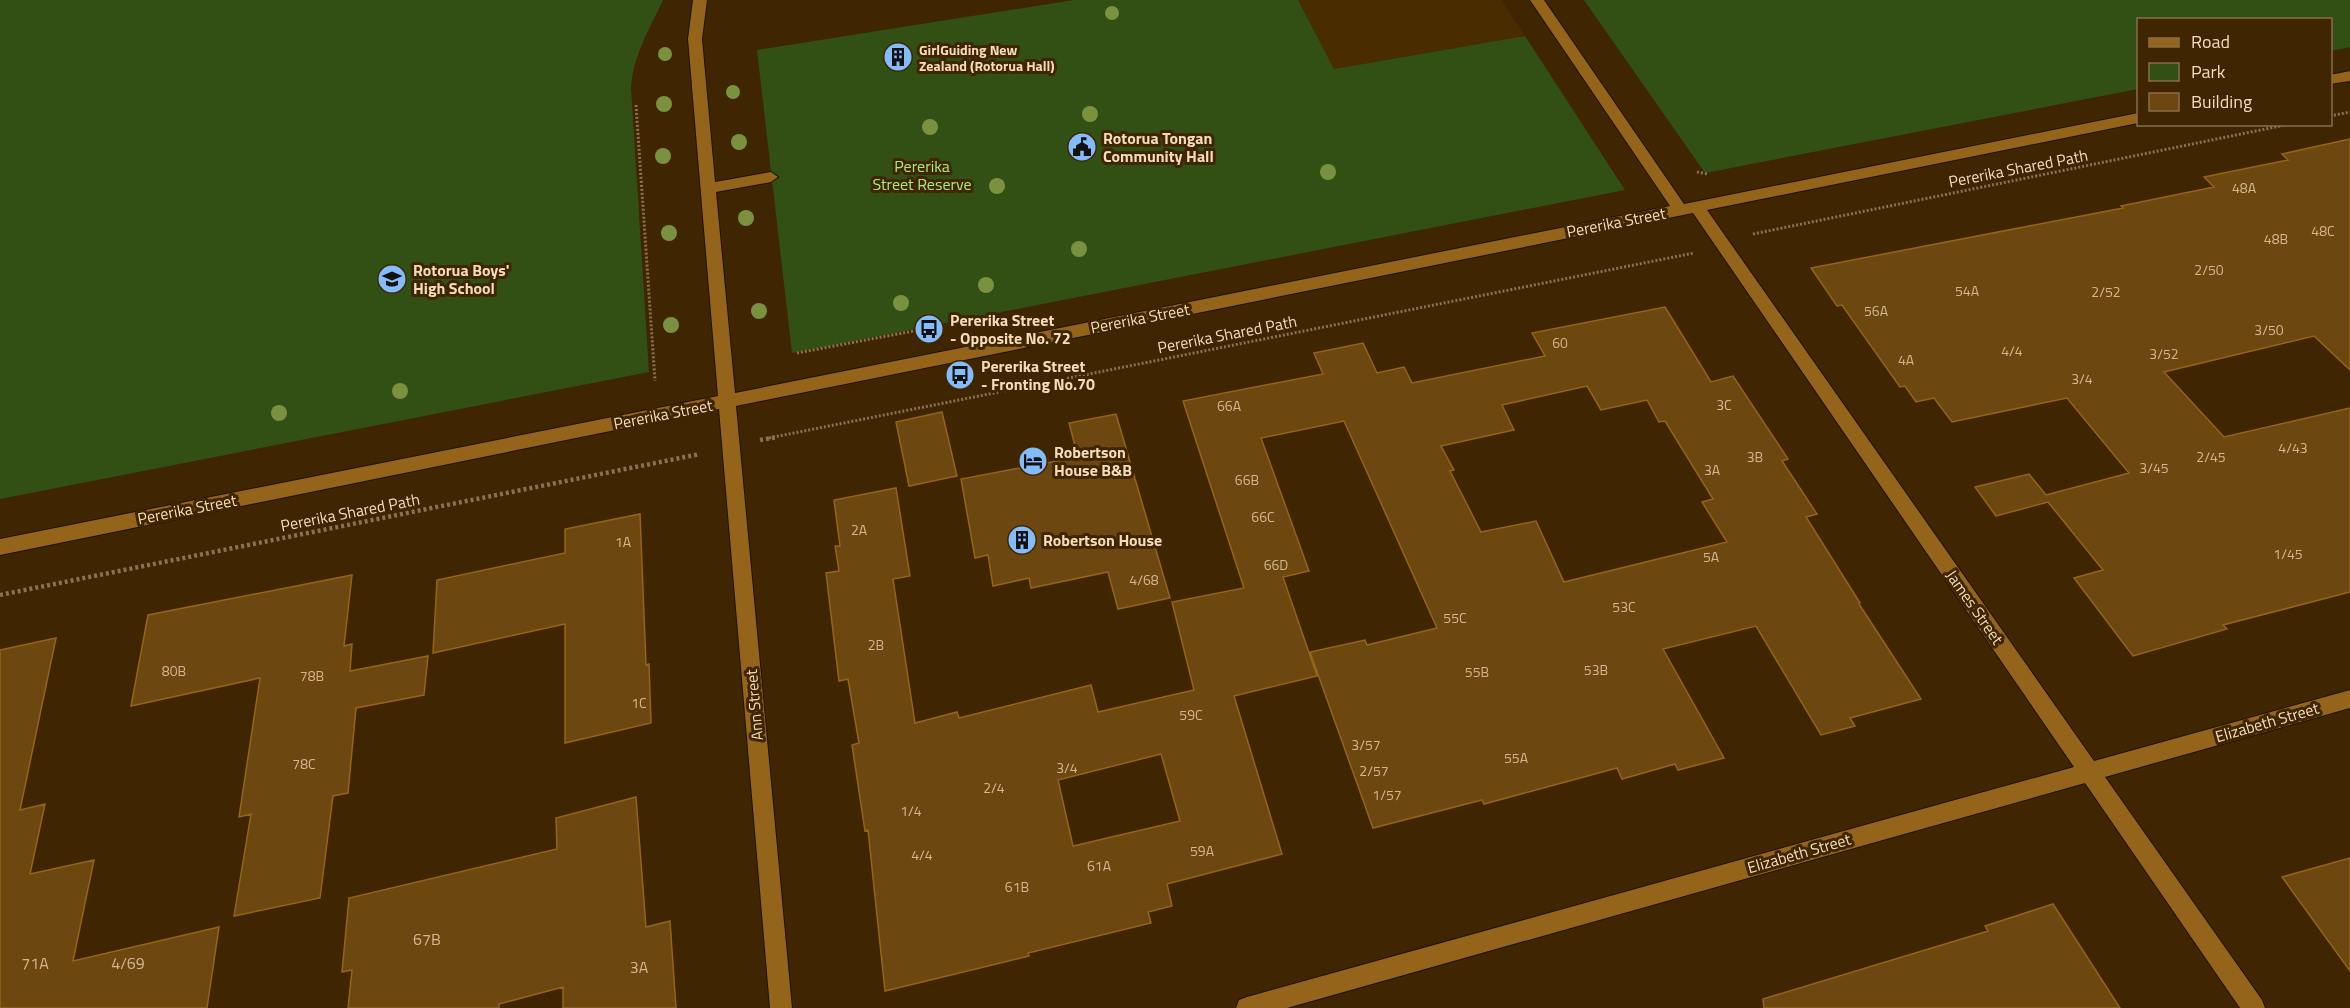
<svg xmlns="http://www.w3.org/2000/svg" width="2350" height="1008" viewBox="0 0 2350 1008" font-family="'Titillium Web',sans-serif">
  <rect width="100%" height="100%" fill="#3f2600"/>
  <path fill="#492d00" d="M1298 0H1501L1525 36 1334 69Z"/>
  <path fill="#325014" d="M0 0H663C650 29 633 55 631 88L649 372 0 499Z
    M1074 0H1298L1334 69 1525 36 1625 190 792 353 757 50Z
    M1584 0H2350V47L2331 51 2330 20H2138V89L1705 173Z"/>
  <path fill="#6c4810" stroke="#94641b" stroke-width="1.5" fill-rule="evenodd" d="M2350 139V370L2314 336 2164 372 2224 437 2350 408V592L2223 625 2227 629 2133 656 2074 578 2103 570 2048 502 1996 516 1975 487 2029 474 2046 495 2129 473 2067 398 1952 422 1934 398 1916 402 1905 386 1900 387 1842 305 1837 306 1811 268 2123 208 2121 206 2214 187 2204 177 2288 160 2282 154Z
    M1665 307 1711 382 1733 376 1788 459 1782 461 1817 514 1806 517 1860 603 1859 604 1921 699 1850 718 1855 726 1821 735 1756 626 1663 649 1724 758 1678 770 1675 764 1622 779 1617 768 1484 804 1482 800 1373 828 1310 652 1365 640 1367 645 1437 628 1344 421 1261 438 1309 571 1283 577 1317 676 1234 696 1282 854 1167 884 1172 906 1148 912 1151 923 1028 953 1029 956 885 991 868 830 865 831 852 745 859 743 848 679 839 681 826 573 839 571 835 546H840L834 500 896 488 910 576 893 579 915 723 957 712 959 718 1091 685 1098 712 1194 690 1172 602 1244 588 1183 401 1323 374 1314 353 1363 343 1377 373 1404 367 1412 383 1545 356 1532 333ZM1587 386 1601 410 1647 400 1659 422 1665 421 1713 499 1702 502 1727 542 1564 582 1536 521 1481 532 1450 471 1454 470 1441 446 1514 430 1502 405ZM1161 754 1180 821 1073 846 1058 780Z
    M942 412 957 476 909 486 896 422Z
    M1116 414 1170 598 1118 609 1108 572 1031 588 1029 578 993 586 988 555 975 558 961 479 1078 457 1069 423Z
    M640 514 646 665 649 664 651 723 565 743V624L433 653 437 580 565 553V529Z
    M352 575 344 646 352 644 350 671 428 656 424 695 356 708 348 793 333 796 320 898 234 916 251 814 239 817 260 678 131 706 148 615Z
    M56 638 20 810 45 804 30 874 94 860 73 961 219 927 207 1008H0V650Z
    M636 797 646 927 670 921 676 1008H563V987L499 1004V1008H348L352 970 342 972 349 898 557 849 556 818Z
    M2350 858V971L2282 877Z
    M2053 904 2120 1008H1764L1763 999 1988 931 1985 926Z"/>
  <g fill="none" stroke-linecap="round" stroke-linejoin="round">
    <g stroke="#201100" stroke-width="2">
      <path id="minor" d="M693 0H707L702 39 715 182 771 172 778 177 771 182 716 192 735 393 1670 206 1530 0H1544L1684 204 2138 113V123L1707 210 2094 761 2350 690V708L2105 777 2262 1000 2265 1008H2240L2085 783 1287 1008H1236L1239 1000 1247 997 2074 767 1693 213 736 406 792 1008H770L719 409 0 555V539L718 396 688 39Z
        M2350 71V81L2330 84V75Z"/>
    </g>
    <path stroke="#8b714d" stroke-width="3" stroke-dasharray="2 2" stroke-linecap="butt" d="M636 105 655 381
      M2330 116 2350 112
      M1697 172 1708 174
      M1753 234 2290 124
      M797 353 940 326
      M769 438 1694 253"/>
    <path stroke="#8b714d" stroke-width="4.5" stroke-dasharray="3 3" stroke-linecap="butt" d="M760 440 777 437
      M0 595 700 454"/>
    <use href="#minor" fill="#94641b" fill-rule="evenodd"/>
  </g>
  <g fill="#7a9240">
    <circle cx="1112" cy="13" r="7"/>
    <circle cx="665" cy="54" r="7"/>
    <circle cx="733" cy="92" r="7"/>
    <circle cx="664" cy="104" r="8"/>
    <circle cx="1090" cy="114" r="8"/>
    <circle cx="930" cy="127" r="8"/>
    <circle cx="739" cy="142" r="8"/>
    <circle cx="663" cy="156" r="8"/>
    <circle cx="1328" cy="172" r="8"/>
    <circle cx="997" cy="186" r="8"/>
    <circle cx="746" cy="218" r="8"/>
    <circle cx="669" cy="233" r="8"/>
    <circle cx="1079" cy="249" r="8"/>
    <circle cx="986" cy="285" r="8"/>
    <circle cx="901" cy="303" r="8"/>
    <circle cx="759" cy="311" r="8"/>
    <circle cx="671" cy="325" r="8"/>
    <circle cx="400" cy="391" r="8"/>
    <circle cx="279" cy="413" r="8"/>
  </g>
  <defs>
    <g id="building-disc" transform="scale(1.5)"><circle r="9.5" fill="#84bcfb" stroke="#3f2600"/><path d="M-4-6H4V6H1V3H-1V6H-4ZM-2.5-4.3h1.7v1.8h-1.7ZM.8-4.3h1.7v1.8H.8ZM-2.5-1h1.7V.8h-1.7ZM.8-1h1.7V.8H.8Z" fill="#111"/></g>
    <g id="civic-disc" transform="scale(1.5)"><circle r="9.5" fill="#84bcfb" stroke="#3f2600"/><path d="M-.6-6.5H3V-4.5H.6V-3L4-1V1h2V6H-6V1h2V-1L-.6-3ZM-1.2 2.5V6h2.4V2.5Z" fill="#111"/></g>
    <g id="school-disc" transform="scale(1.5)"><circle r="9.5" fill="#84bcfb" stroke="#3f2600"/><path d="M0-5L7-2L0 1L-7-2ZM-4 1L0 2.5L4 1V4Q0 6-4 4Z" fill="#111"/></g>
    <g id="bus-disc" transform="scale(1.5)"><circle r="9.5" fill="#84bcfb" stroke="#3f2600"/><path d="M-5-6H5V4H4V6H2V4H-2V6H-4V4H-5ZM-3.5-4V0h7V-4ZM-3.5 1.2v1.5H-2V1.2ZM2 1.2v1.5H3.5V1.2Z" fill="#111"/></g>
    <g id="hotel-disc" transform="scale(1.5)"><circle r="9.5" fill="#84bcfb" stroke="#3f2600"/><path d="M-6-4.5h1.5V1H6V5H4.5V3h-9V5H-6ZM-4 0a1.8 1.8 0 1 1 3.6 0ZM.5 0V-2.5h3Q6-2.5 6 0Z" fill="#111"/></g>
  </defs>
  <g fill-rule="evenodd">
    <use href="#building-disc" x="898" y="57"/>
    <use href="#civic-disc" x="1082" y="147"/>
    <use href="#school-disc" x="392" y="279"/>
    <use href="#bus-disc" x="929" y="329"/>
    <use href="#bus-disc" x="960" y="375"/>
    <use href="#hotel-disc" x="1033" y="461"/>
    <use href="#building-disc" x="1022" y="540"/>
  </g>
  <g text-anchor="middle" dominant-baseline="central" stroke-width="6" stroke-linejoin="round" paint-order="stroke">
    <g font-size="14" font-weight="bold" fill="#f6dbba" stroke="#3f2600" text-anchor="start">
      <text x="919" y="49">GirlGuiding New<tspan x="919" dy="16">Zealand (Rotorua Hall)</tspan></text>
    </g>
    <g font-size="14" fill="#d4b690">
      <text x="2244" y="187">48A</text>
      <text x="2323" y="230">48C</text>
      <text x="2276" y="238">48B</text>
      <text x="2209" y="269">2/50</text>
      <text x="1967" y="290">54A</text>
      <text x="2106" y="291">2/52</text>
      <text x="1876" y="310">56A</text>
      <text x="2269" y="329">3/50</text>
      <text x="1560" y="342">60</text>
      <text x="2012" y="350">4/4</text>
      <text x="2164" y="353">3/52</text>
      <text x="1906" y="359">4A</text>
      <text x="2082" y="378">3/4</text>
      <text x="1724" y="404">3C</text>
      <text x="1229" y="405">66A</text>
      <text x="2293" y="447">4/43</text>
      <text x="1755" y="456">3B</text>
      <text x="2211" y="456">2/45</text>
      <text x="2154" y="467">3/45</text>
      <text x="1712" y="469">3A</text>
      <text x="1247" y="479">66B</text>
      <text x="1263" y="516">66C</text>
      <text x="859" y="529">2A</text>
      <text x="623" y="541">1A</text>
      <text x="2288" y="553">1/45</text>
      <text x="1711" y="556">5A</text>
      <text x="1276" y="564">66D</text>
      <text x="1144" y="579">4/68</text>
      <text x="1624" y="606">53C</text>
      <text x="1455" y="617">55C</text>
      <text x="876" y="644">2B</text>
      <text x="1596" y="669">53B</text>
      <text x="174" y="670">80B</text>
      <text x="1477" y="671">55B</text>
      <text x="312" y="675">78B</text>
      <text x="639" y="702">1C</text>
      <text x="1191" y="714">59C</text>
      <text x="1366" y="744">3/57</text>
      <text x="1516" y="757">55A</text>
      <text x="304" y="763">78C</text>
      <text x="1067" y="767">3/4</text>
      <text x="1374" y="770">2/57</text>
      <text x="994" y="787">2/4</text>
      <text x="1387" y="794">1/57</text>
      <text x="911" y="810">1/4</text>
      <text x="1202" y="850">59A</text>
      <text x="922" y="854">4/4</text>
      <text x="1099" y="865">61A</text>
      <text x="1017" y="886">61B</text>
    </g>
    <g font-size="16" font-weight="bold" fill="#f6dbba" stroke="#3f2600" text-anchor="start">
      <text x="1103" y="138">Rotorua Tongan<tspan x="1103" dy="18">Community Hall</tspan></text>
      <text x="413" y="270">Rotorua Boys'<tspan x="413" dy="18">High School</tspan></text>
      <text x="950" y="320">Pererika Street<tspan x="950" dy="18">- Opposite No. 72</tspan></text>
      <text x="981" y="366">Pererika Street<tspan x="981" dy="18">- Fronting No.70</tspan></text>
      <text x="1054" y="452">Robertson<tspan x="1054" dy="18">House B&amp;B</tspan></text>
      <text x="1043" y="540">Robertson House</text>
    </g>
    <g font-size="16" fill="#aaea75" stroke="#3f2600">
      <text x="922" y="166">Pererika<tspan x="922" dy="18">Street Reserve</tspan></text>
    </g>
    <g font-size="16" fill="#f6dbba" stroke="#3f2600">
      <text transform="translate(2018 168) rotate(-11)">Pererika Shared Path</text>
      <text transform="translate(1616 222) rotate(-11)">Pererika Street</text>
      <text transform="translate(1140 318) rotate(-11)">Pererika Street</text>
      <text transform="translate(1227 334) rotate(-11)">Pererika Shared Path</text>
      <text transform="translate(663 414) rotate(-11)">Pererika Street</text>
      <text transform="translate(187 509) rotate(-11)">Pererika Street</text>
      <text transform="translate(350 512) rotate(-11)">Pererika Shared Path</text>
      <text transform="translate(1975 607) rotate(55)">James Street</text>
      <text transform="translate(754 705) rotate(-95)">Ann Street</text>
      <text transform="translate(2267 722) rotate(-16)">Elizabeth Street</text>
      <text transform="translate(1799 853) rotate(-16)">Elizabeth Street</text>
    </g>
    <g font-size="16" fill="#d4b690">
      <text x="427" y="939">67B</text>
      <text x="35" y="963">71A</text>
      <text x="128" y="963">4/69</text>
      <text x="639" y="967">3A</text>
    </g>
  </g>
  <rect x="2137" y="18" width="195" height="108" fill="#3f2600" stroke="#886e4a" stroke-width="1.5"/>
  <rect x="2149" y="38" width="30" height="9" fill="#94641b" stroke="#886e4a" stroke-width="1.5"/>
  <text x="2191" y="48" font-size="18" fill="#f6dbba">Road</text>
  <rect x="2149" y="63" width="30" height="18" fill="#325014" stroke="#886e4a" stroke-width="1.5"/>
  <text x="2191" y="78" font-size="18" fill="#f6dbba">Park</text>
  <rect x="2149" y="93" width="30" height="18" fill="#6c4810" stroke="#886e4a" stroke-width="1.5"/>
  <text x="2191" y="108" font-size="18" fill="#f6dbba">Building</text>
</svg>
